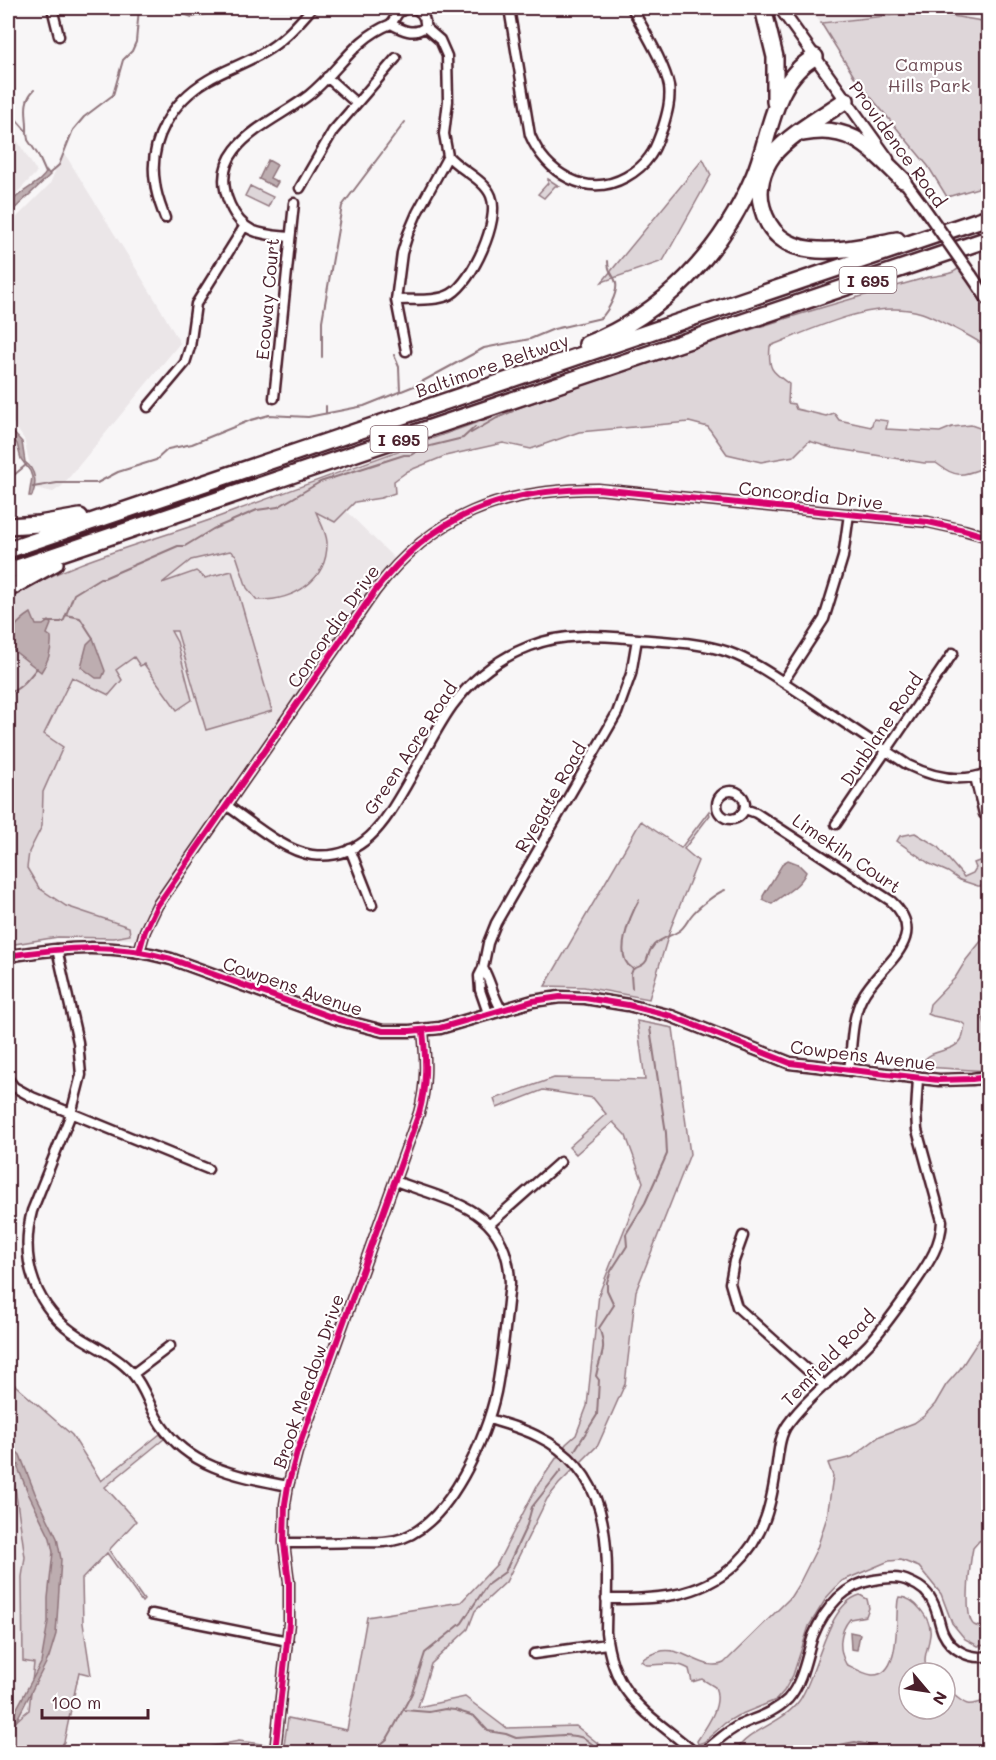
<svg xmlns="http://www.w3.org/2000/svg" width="996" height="1760" viewBox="0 0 996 1760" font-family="Mali,sans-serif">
  <rect width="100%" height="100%" fill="#f8f6f7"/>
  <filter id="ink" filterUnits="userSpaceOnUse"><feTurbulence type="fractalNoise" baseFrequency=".0167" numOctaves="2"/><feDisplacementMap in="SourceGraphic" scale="12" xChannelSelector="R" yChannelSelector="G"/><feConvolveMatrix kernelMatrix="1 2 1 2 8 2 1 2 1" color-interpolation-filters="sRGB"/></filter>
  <g filter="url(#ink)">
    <path fill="#ebe6e8" d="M808 8H913V13L821 23Z
      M8 126 37 172 8 202Z
      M63 151 156 301 180 343 62 486 53 492 35 488 24 439 8 415V226L50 184Z
      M339 504 394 558 362 600 150 908 136 940 93 936 58 937 8 945V772L75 655 219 533Z
      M13 1473 25 1557 22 1577 23 1660 35 1662 29 1710 14 1722 8 1738V1475Z"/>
    <path fill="#ded6d9" stroke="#947a82" stroke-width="1.5" d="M913 13 946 15 988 22V185L947 197 928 166 855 78 821 23Z
      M703 159 711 175 663 261 602 282Z
      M548 179 559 186H555L544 198 538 194 548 183Z
      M250 186 273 197 268 207 245 196Z
      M959 268 966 274 988 308V348C976 339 962 332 948 325 940 321 931 316 922 313 874 298 814 329 770 346 768 369 771 371 789 384L788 403 794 404 796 409 826 416 834 413 839 420 871 427 874 419 888 421 886 429 940 432 952 427 971 425 988 431V466C964 475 958 480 936 463H924L832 448 809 441 794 456 761 462 727 454 708 427 689 422 579 432 531 449 503 443 445 456 408 471 394 481 395 493 381 498 355 502 335 522 316 512C320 522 326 531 327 542 328 582 292 601 257 600L247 588 236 555 230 551 191 560 162 583 196 571 205 578 232 571 272 711 206 730 177 631H171L177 642 192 700 177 710 144 664 140 666 134 657 116 670 122 680 109 695 72 677 44 734 63 747 43 792 42 826 29 852 27 868 39 888 66 906 129 927 130 935 114 938 58 937 8 945V599C71 559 158 540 229 513 410 446 591 380 775 322 825 306 875 292 925 278 936 275 951 276 959 268Z
      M709 811 710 815 684 849 698 861 671 927 649 999 584 987 545 986 641 821 681 848Z
      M915 833 937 846 964 877 973 873 976 868 974 863 979 861 987 862 986 871 988 874V897V886H978L960 880 948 872 930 864 897 841 900 836Z
      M988 916V976L984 999 987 1009 983 1019 988 1031V1071L925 1067 922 1063C931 1048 953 1053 961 1040 963 1037 964 1029 965 1025L961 1022 933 1016 928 1014 930 1004 955 978 966 960 982 940 980 930Z
      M637 1021 673 1028 690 1154 636 1291 625 1384 598 1445 559 1484 547 1499 506 1582 475 1611 468 1629 431 1664 418 1707 465 1697 506 1728 576 1726 609 1752H454L426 1747 425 1752H283L288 1718 347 1730 367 1617 461 1602 497 1564 537 1486 566 1444 576 1435 587 1406 599 1294 643 1182 626 1136 613 1122 576 1154 569 1147 606 1114 593 1098 543 1090 497 1108 494 1099 554 1078 645 1080Z
      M988 1326V1538L979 1541 973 1548C970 1562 963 1617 974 1625 979 1628 984 1627 988 1626V1645L978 1646 965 1639 952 1623 941 1594 919 1567 901 1560 889 1561 842 1581 827 1597 809 1626 793 1675 784 1691 776 1700 737 1716 725 1723 704 1742 698 1744 697 1741C707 1726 723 1705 715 1687L702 1679 692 1682 689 1669C676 1661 661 1665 647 1665L641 1661C646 1656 651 1654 658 1652 683 1644 703 1673 724 1663L790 1598 800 1582 817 1548 827 1517 833 1476 828 1463 852 1457 880 1436 914 1423 924 1416 935 1404 946 1385 960 1369Z
      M8 1379 72 1435 101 1481 160 1434 164 1439 105 1487 136 1521 109 1550 144 1600 142 1602 107 1553 82 1579 83 1623 91 1675 79 1672 64 1742 57 1752H8C7 1730 12 1723 29 1710L34 1663 23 1661 22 1577 25 1557 13 1474 8 1475Z
      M860 1595 867 1599 869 1608 866 1616 850 1619C839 1632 838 1649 846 1664 854 1668 863 1674 872 1675 902 1677 895 1617 898 1600L899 1597C915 1597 932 1620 930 1635 928 1651 922 1655 927 1673H909V1709H945V1689C968 1703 960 1709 988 1700V1752H735C749 1729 782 1724 799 1701 818 1675 826 1604 860 1595Z
      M239 1741 268 1745 267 1752H183Z"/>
    <path fill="#bdadb0" stroke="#8f747b" stroke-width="1.5" d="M268 160 277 165 270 178 278 182 275 187 259 179Z
      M47 171 50 175 8 215C7 193 39 188 47 171Z
      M8 427 22 442 25 462C36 470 37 484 32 496H29L32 477 30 471 21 459 17 444 8 432Z
      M31 613 36 625H43L49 621 51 624 47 634 51 637C52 649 48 662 41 672L8 646C7 632 20 620 31 613Z
      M93 638 105 671 102 678H96L81 667 87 644Z
      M788 860 798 864 806 872C800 887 783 894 772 904L763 900V896L783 863Z
      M8 1443 20 1455 35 1493 57 1538 61 1559 56 1634 49 1657 8 1737V1725L41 1663 48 1622V1598L53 1552 50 1538 29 1495 14 1458 8 1452Z
      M850 1632 860 1634 857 1650 851 1649Z"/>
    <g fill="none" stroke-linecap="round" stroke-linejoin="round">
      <path stroke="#8f747b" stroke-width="2" d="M180 8 181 13 192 17 207 14
        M8 110 27 132 28 140 38 155 46 173
        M27 132C28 116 21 103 34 90
        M50 173 59 165 73 130 84 117 113 95 123 60 132 51 136 42 139 8
        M394 355 399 367 400 392
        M322 357V321L342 206 405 122
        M326 414V406
        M471 433 497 418 513 411
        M8 480 26 465
        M33 487 57 483H97L118 472 156 460 168 449 192 444 251 420 269 415 308 417 364 406 414 386 484 348 530 339 554 329 601 318C608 311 618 293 616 283 614 274 608 274 608 261
        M66 615 80 618 93 638
        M46 622H61L64 620 74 594 100 578H104L178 546H185L213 529 257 510 278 507 320 482 404 455H411L422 448 463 438 475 427
        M8 693C20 690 29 678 37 668
        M632 968C613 957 630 916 639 900
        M632 988 631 974 633 969C654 962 643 957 654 945 661 938 671 936 679 931 685 927 687 921 691 916 696 909 716 893 725 890
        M575 1450 597 1415 599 1380 596 1376C600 1355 608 1351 599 1328L614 1305 607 1290V1282L611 1271 627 1246 626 1234 645 1203 667 1154 666 1133 650 1028
        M8 1467 19 1465
        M404 1710 429 1712 445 1709 455 1710 474 1716 488 1731 506 1734 516 1738 564 1735 576 1736 584 1738 600 1750 601 1752
        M372 1752 387 1739 395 1725 412 1693 425 1653 462 1623 487 1585 505 1572 527 1525 532 1507 561 1470
        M816 1752 823 1748 855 1742 865 1744 875 1749 902 1752
        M976 1752 988 1747"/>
      <g stroke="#4a1f2b" stroke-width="13">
        <path id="minor" d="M52 8 59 36
          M509 8 530 135C546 173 586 199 626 177 635 172 644 165 650 156 656 148 659 137 663 127 667 114 671 100 669 86 665 64 643 29 632 8
          M391 24C402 30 414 36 425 27 426 17 421 10 411 8
          M391 24 398 13 406 8
          M327 77 356 103
          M300 188 333 131 396 58
          M165 218C161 207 156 195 155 183 148 141 172 101 208 80 228 68 250 62 269 49 286 38 299 23 312 8
          M289 237C260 234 243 234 230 205 203 145 274 123 309 95 338 72 354 38 391 24
          M396 300C412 299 437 302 451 294 472 282 501 220 491 196 484 179 460 170 448 156
          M406 351 396 300 402 253 408 234 417 213 448 156 444 134 448 101 447 56 440 40 425 27
          M274 398 294 203
          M148 407 185 363 190 347 196 304 244 227
          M783 682 824 619 843 557 849 514
          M975 777 984 814
          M717 805a14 14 0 1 1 28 0a14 14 0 1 1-28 0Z
          M226 805C250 821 283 851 312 855 363 861 385 822 407 784 422 758 435 730 452 706 472 679 499 658 530 646 565 632 601 636 638 639 667 642 699 642 728 652 756 662 781 681 806 697 840 720 874 743 908 765 934 778 961 783 988 773
          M745 809 756 813 891 901C933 940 878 965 862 998 851 1019 852 1047 849 1071
          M836 824 953 653
          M350 849 372 905
          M57 949 78 1042 81 1075 71 1114 32 1211C19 1261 35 1309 80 1337 97 1348 118 1357 132 1373 145 1387 150 1409 161 1425 191 1469 239 1476 288 1486
          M139 952 145 931 157 906 375 591C433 514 504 489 598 489L928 522 964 530 988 537
          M483 968C490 980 493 996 501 1009
          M488 1013 480 990 479 976 483 968 488 943 496 923 617 713 631 674 637 639
          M8 1079 14 1087 32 1097 208 1169
          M490 1224 560 1162
          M743 1236 734 1261 730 1283 737 1307 825 1386
          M133 1374 170 1346
          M489 1419C505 1424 522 1428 537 1436 618 1475 607 1557 606 1632 613 1699 649 1713 694 1752
          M284 1543C307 1543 330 1543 353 1542 370 1542 387 1544 403 1538 450 1521 486 1439 496 1392 503 1356 506 1319 510 1283 508 1209 453 1202 395 1181
          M606 1599C653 1599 698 1599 735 1565 765 1537 772 1502 777 1463 779 1449 780 1435 788 1424 809 1395 844 1370 869 1344 885 1326 899 1306 913 1286 927 1265 941 1247 942 1221L917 1130 916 1112 918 1078
          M152 1614 288 1641
          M534 1654 607 1644
          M275 1752 289 1623V1582L284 1543 285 1504 288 1486 297 1452 419 1113C427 1085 426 1059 423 1031
          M704 1752C714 1743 724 1734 736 1727 754 1718 773 1714 788 1699 803 1682 806 1657 813 1636 819 1621 827 1609 838 1598 849 1588 860 1582 874 1580 886 1578 899 1576 910 1582 920 1586 929 1593 933 1603 938 1612 939 1624 943 1633 951 1650 970 1660 988 1656"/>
      </g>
      <g stroke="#4a1f2b" stroke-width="15">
        <path id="tertiary" d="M780 8 888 159
          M899 174 922 205
          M971 275 988 300
          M8 956C66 947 113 943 171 959L337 1019 383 1031H410L440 1028 533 1001 560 997 585 998 628 1005 671 1016 790 1063 939 1080 972 1079 988 1077"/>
      </g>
      <g stroke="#4a1f2b" stroke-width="20">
        <path id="motorway" d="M763 8 775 57V102
          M846 100C823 116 790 134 773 155 762 170 757 189 762 207 778 270 852 248 897 240
          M803 133C851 123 871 149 903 180
          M587 344C664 314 722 251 754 176 771 136 772 80 815 57
          M8 526 39 524 80 517
          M8 550 988 217
          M8 571 988 239
          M8 589 55 563"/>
      </g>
      <use href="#minor" stroke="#fff" stroke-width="8"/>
      <use href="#tertiary" stroke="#fff" stroke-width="10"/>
      <use href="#motorway" stroke="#fff" stroke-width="15"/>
      <g stroke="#4a1f2b" stroke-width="15" stroke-linecap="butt">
        <path id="tertiary-bridge" d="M922 205 971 275"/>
      </g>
      <use href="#tertiary-bridge" stroke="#fff" stroke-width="10"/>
      <g stroke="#fff" stroke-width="10">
        <path id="cycleway" d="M139 952 145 931 157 906 375 591C433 514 504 489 598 489L928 522 964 530 988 537
          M8 956C66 947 113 943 171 959L337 1019 383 1031H410L440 1028 533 1001 560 997 585 998 628 1005 671 1016 790 1063 939 1080 972 1079 988 1077
          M275 1752 289 1623V1582L284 1543 285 1504 288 1486 297 1452 419 1113C427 1085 426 1059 423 1031"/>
      </g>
      <use href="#cycleway" stroke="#d6006c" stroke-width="6"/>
    </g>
  </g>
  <g text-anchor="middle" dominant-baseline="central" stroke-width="4.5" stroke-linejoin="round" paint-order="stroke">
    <g fill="#fff" stroke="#80626b" stroke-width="1.5">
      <rect x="839.5" y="267" width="57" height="26" rx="4.5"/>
      <rect x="370.5" y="426" width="57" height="26" rx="4.5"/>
    </g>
    <g font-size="16" font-weight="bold" fill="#4a1f2b">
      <text x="868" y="280">I 695</text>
      <text x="399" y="439">I 695</text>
    </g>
    <g font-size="18" fill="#6f4d56" stroke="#fff">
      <text x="929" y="64">Campus<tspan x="929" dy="21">Hills Park</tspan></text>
    </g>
    <g font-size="18" fill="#4a1f2b" stroke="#fff">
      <text transform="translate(898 144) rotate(54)">Providence Road</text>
      <text transform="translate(267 299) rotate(-85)">Ecoway Court</text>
      <text transform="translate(492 365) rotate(-19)">Baltimore Beltway</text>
      <text transform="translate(811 495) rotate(6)">Concordia Drive</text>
      <text transform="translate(333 626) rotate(-55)">Concordia Drive</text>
      <text transform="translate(881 729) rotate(-56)">Dunblane Road</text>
      <text transform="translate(410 748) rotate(-57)">Green Acre Road</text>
      <text transform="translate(550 797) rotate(-60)">Ryegate Road</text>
      <text transform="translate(847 853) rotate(34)">Limekiln Court</text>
      <text transform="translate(293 986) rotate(19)">Cowpens Avenue</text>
      <text transform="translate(863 1055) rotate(7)">Cowpens Avenue</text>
      <text transform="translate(828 1358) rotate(-46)">Temfield Road</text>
      <text transform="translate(308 1381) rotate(-71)">Brook Meadow Drive</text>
    </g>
  </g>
  <rect width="996" height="1760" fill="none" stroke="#fff" stroke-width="30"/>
  <rect x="15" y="15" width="966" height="1730" fill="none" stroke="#4a1f2b" stroke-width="2" filter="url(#ink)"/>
  <g transform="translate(927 1691) rotate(119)"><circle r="28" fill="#ffffff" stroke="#b7a5aa" stroke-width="1.5"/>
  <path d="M0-4.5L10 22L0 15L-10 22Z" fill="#4a1f2b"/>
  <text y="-9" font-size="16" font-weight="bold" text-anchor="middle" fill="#4a1f2b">N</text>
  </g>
  <path d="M42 1709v9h106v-9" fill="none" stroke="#4a1f2b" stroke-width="3"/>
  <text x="51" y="1709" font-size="18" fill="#4a1f2b" stroke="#ffffff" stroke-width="4.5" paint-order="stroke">100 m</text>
</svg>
